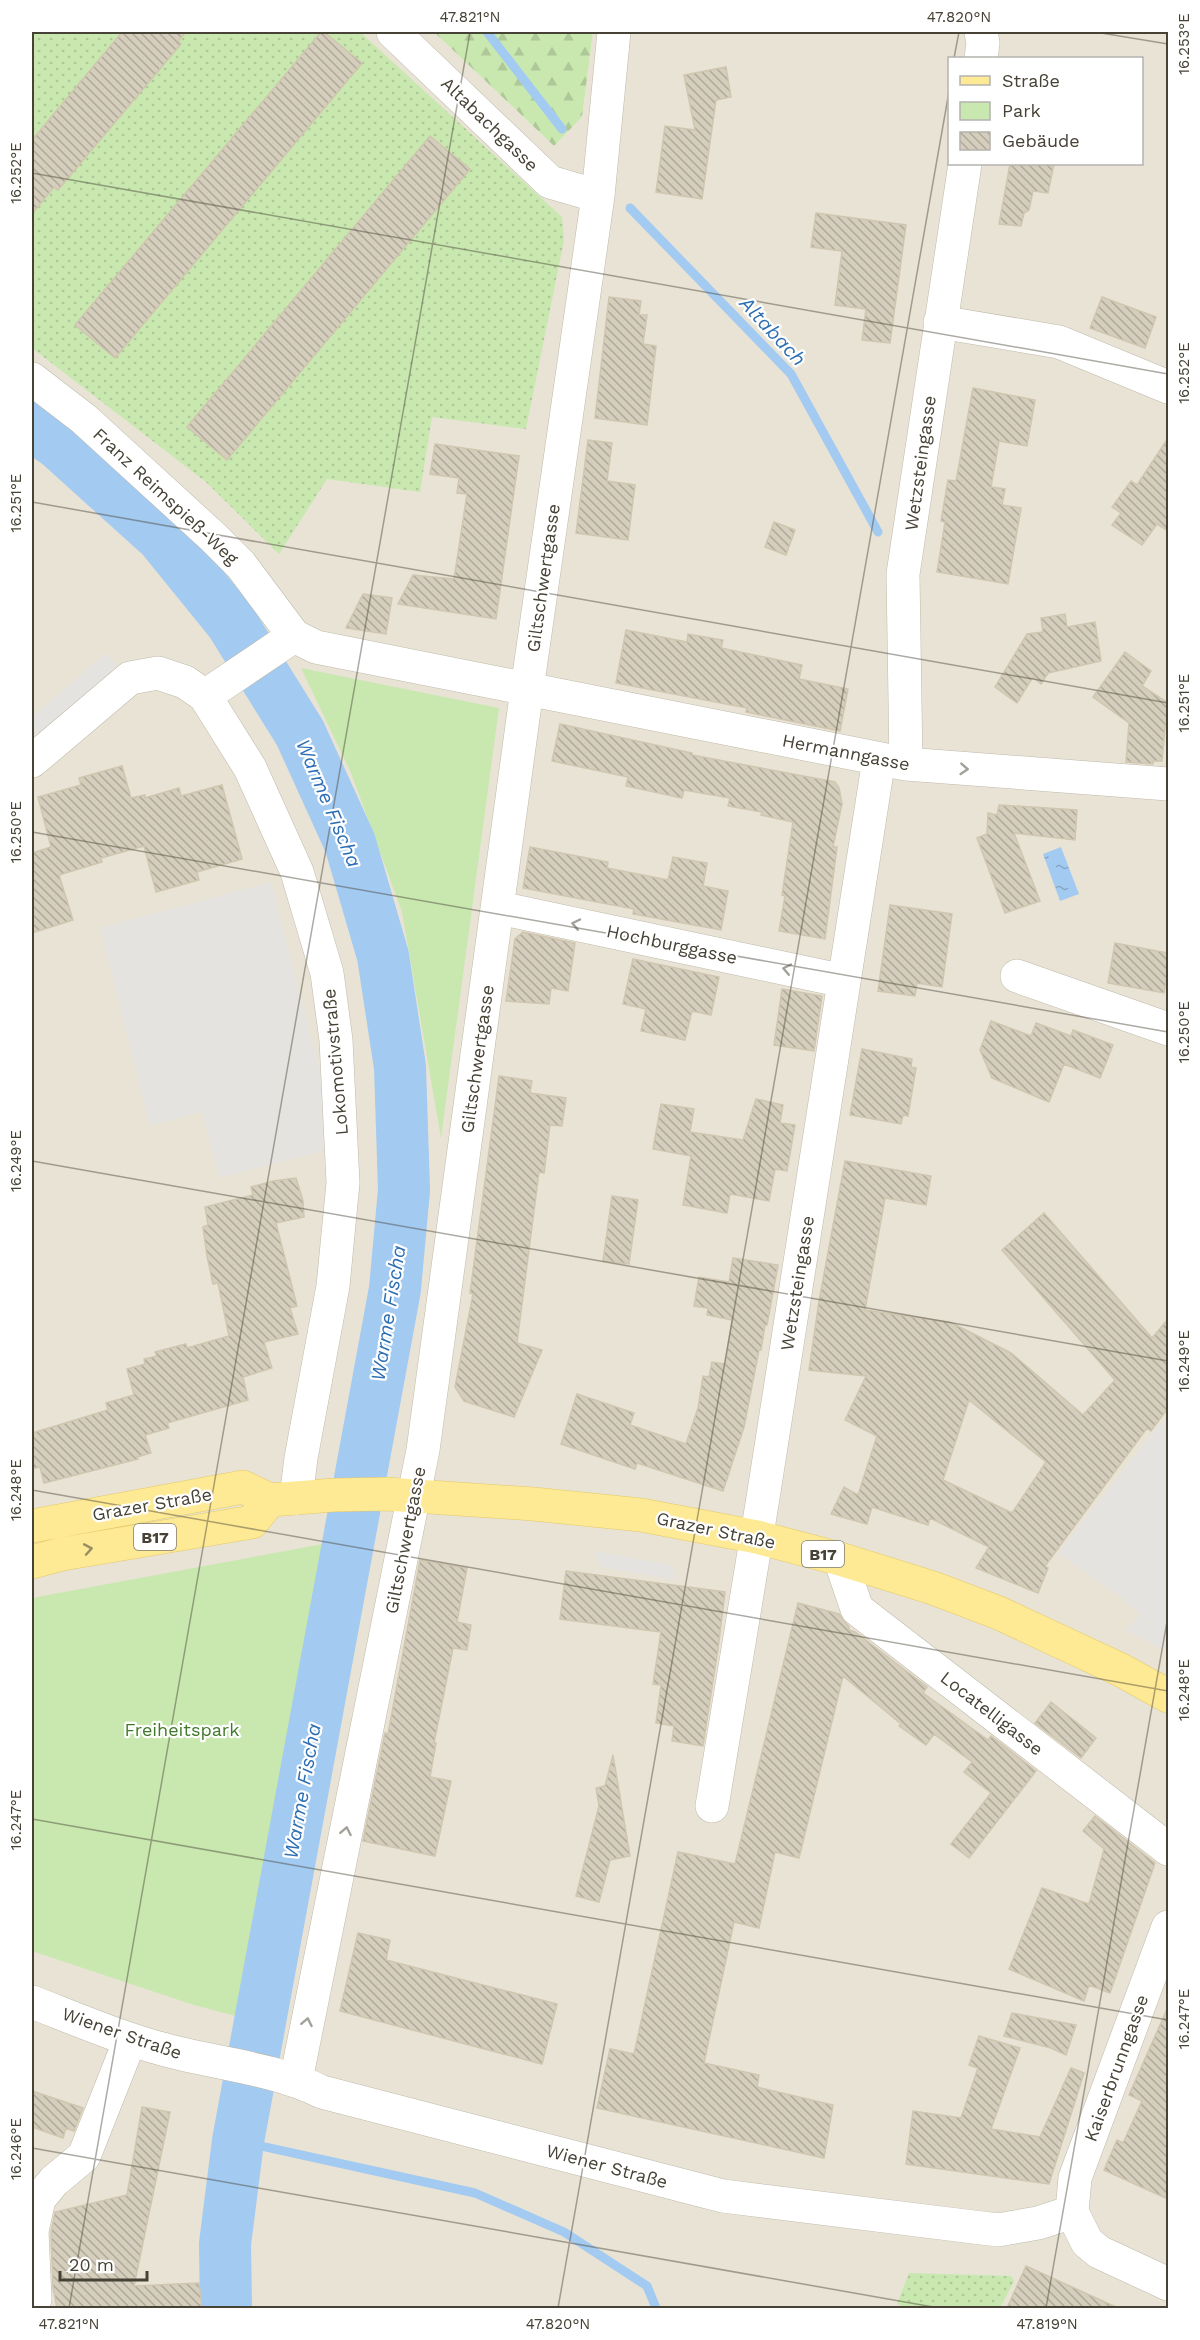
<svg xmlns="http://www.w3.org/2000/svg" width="1200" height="2340" viewBox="0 0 1200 2340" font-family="'Work Sans',sans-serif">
  <defs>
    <pattern id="grass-dots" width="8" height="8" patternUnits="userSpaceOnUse" patternTransform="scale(1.5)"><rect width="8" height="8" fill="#c9e8b0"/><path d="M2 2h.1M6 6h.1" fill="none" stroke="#aec898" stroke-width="1.8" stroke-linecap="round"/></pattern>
    <pattern id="forest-firs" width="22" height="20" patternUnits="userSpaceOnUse" patternTransform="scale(1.5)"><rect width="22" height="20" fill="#c9e8b0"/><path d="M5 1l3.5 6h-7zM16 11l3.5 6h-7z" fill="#aec898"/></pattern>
    <pattern id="water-ripples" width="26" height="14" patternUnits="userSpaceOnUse" patternTransform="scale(1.5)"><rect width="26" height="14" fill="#a3caf1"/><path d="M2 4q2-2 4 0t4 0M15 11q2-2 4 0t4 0" fill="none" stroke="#87a6c4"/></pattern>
    <pattern id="building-back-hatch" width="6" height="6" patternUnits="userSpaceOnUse" patternTransform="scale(1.5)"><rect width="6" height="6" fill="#d5cebc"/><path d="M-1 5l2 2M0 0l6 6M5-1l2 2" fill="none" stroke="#afa99a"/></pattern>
  </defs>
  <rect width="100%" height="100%" fill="#f4f1e7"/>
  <path fill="#e8e3d5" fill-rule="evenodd" d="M32 32H434L554 146 582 117 593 32H1168V2308H32ZM950 58H1142V164H950Z"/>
  <path fill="url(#grass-dots)" d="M32 32H360L562 217 564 240 526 429 432 417 420 492 327 479 279 554 206 482 32 348Z
    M909 2273 1011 2276 1014 2281 1000 2308H908L897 2304Z"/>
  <path fill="url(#forest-firs)" d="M434 32H593L582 117 554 146Z"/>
  <path fill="#c9e8b0" d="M301 668 499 708 441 1138 402 912 351 773Z
    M323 1544 371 1545 278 2027 194 2005 32 1951V1598Z"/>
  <path fill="#e5e3df" d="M106 653 118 667 32 743V717Z
    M271 882 322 1080 323 1151 220 1178 202 1112 150 1126 100 928Z
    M1168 1414V1652L1126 1630 1140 1615 1124 1599 1058 1553Z
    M595 1551 671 1565 676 1580 600 1567Z"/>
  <path fill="url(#water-ripples)" d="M1061 847 1079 894 1060 901 1043 854Z"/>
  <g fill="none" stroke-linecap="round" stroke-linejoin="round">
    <path stroke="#a3caf1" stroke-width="9" d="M487 32 562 129
      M630 208 791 374 878 532
      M238 2141 475 2193 564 2232 647 2286 656 2308"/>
    <path stroke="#a3caf1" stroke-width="52" d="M32 425 59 444 162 537 231 622 300 733 350 843 383 956 400 1067 404 1190 395 1289 238 2141 225 2244 226 2308"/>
  </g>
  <path fill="url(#building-back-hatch)" stroke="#d0c6b0" stroke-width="1.5" fill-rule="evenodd" d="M122 32H186L178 41 181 44 58 190 54 187 32 214V140Z
    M321 32H324L362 63 115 358 75 325Z
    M726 67 731 97 716 100 702 199 656 192 665 126 695 130 684 75Z
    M430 136 470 169 227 460 187 427Z
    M1010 164H1054L1048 193 1033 191 1029 210 1024 213 1021 226 999 224Z
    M816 213 906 225 890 343 862 340 866 309 835 305 842 251 811 247Z
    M609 297 641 301 639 315H647L643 344 656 346 647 425 595 418Z
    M1102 297 1156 317 1145 348 1090 328Z
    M973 388 1035 400 1027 446 999 441 991 487 1005 489 1002 505 1021 508 1008 584 937 572 945 522 941 521 948 480 956 481Z
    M1168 438V531L1157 524 1142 545 1112 525 1121 513 1112 507 1131 481 1137 485Z
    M588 440 612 443 607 481 635 485 628 540 576 533Z
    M435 444 519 456 496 619 398 604 413 575 454 579 467 494 457 493 459 478 430 474Z
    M774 522 795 530 786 555 765 547Z
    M363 594 392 598 386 634 346 628Z
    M1065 614 1067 627 1095 622 1101 661 1048 673 1041 684 1033 677 1017 703 995 687 1027 634 1043 632 1041 618Z
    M626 630 687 642 688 634 723 640 721 648 802 665 799 679 848 689 840 731 746 712 747 708 616 683Z
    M1125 652 1151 671 1142 686 1168 703V721L1165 727 1162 761H1153V764L1126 762 1129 723 1093 697Z
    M560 724 692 753V755L835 782 839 788 842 804 833 847H837L825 939 779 931 785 896 782 895 793 822 761 815 762 812 728 806 730 798 684 790 682 798 626 786 628 777 552 761Z
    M122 766 131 798 145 795V798L179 788 181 796 222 785 242 859 197 872 199 880 156 892 144 846 101 858 102 862 59 875 73 920 32 933V853L51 847 38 797 81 785 79 778Z
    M999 805 1077 810 1075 840 1014 833 1040 901 1005 913 977 838 987 834 988 813 997 815Z
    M530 847 608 862 607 868 668 880 673 857 707 863 703 886 728 891 721 930 633 914 634 909 523 888Z
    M890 905 952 914 942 987 917 983 915 996 878 991Z
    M523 932 575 943 568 991 551 988 549 1004 506 1001 515 939Z
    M1115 943 1168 953V970L1164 993 1108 983Z
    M633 959 719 977 711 1015 692 1011 685 1040 641 1031 646 1009 623 1004Z
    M782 989 822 996 814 1051 774 1045Z
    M991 1021 1031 1036 1036 1023 1071 1036 1073 1030 1113 1045 1100 1078 1064 1064 1049 1102 992 1078 980 1050Z
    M862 1049 912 1059 911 1067 916 1068 908 1116 903 1115 901 1124 850 1115Z
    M499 1076 532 1081 530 1093 566 1098 562 1126 550 1125 544 1173 539 1172 517 1343 542 1350 514 1417 464 1401 455 1387 473 1294 470 1293Z
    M756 1099 783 1105 780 1123 795 1125 787 1171 775 1169 769 1201 730 1194 727 1213 683 1205 691 1156 653 1149 661 1104 694 1109 690 1132 743 1140Z
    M845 1161 931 1176 926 1205 885 1198 865 1310 950 1322 1011 1353 1083 1415 1115 1380 1002 1250 1044 1213 1152 1338 1168 1319V1408L1151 1431 1147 1428 1045 1566 1048 1568 1038 1593 976 1568 989 1547 930 1518 928 1525 872 1507 867 1524 831 1514 844 1487 858 1495 877 1436 845 1420 866 1376 809 1370 819 1301ZM969 1400 1046 1462 1012 1513 943 1480Z
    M296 1178 303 1201 304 1217 276 1223 297 1306 290 1308 298 1334 264 1342 272 1368 243 1377 248 1400 167 1423 169 1428 145 1435 151 1453 137 1457 138 1459 44 1483 40 1467 32 1469V1433L108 1410 106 1403 134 1395 127 1369 145 1364 144 1359 157 1356 155 1352 186 1344 187 1348 229 1336 218 1283 213 1284 207 1256 203 1227 208 1225 205 1207 253 1195 251 1187 273 1181Z
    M612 1196 638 1200 629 1264 603 1261Z
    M733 1258 778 1265 767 1325H765L761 1350H759L744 1427 723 1491 637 1463 635 1469 561 1444 577 1394 634 1413 630 1425 686 1444 698 1408 703 1376 709 1377 712 1362 725 1364 732 1320 707 1315 708 1308 694 1306 699 1277 729 1282Z
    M420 1560 467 1568 457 1622 471 1625 467 1650 453 1648 434 1743H436L430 1777 451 1781 435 1856 363 1841 385 1733 388 1734Z
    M566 1571 725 1592 718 1649 703 1746 672 1741 674 1726 656 1723 661 1685 653 1684 661 1632 560 1619Z
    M798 1603 839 1614 849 1627V1630L855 1632 927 1687 923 1693 988 1740 991 1736 1036 1771 969 1858 951 1844 991 1793 964 1772 972 1762 934 1734 926 1745 899 1726 901 1724 843 1676 799 1858 775 1852 759 1928 734 1922 704 2063 759 2075 757 2087 833 2105 824 2158 597 2108 610 2049 634 2054 678 1852 735 1864Z
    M1051 1702 1096 1738 1081 1758 1035 1723Z
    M613 1755 630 1856 610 1860 599 1902 576 1896 599 1806 596 1788 605 1786Z
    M1095 1816 1155 1863 1110 1993 1089 1985 1084 2001 1009 1969 1042 1888 1089 1904 1104 1849 1083 1831Z
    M358 1933 390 1940 386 1960 557 2004 542 2064 340 2011Z
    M1168 2007V2199L1104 2170 1117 2140 1123 2143 1142 2101 1129 2095Z
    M1012 2013 1076 2025 1066 2055 1051 2048 1004 2036Z
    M979 2036 1020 2048 991 2129 1040 2137 1071 2068 1084 2073 1049 2184 906 2164 913 2111 961 2118 978 2068 969 2065Z
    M32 2091 83 2108 74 2131 66 2128 63 2138 32 2127Z
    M142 2107 170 2112 134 2286 199 2283 202 2308H57L53 2288 51 2233 55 2212 127 2195Z
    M1026 2266 1118 2308H1007Z"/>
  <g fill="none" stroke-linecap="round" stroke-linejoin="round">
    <g stroke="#bfbaaa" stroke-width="34">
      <path id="minor" d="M393 32 550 182 598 196
        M981 32 983 43 981 58
        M940 322 1059 342 1168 387
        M32 379 84 419 213 537 241 565 294 636 316 647 906 764 1168 784
        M205 696 294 636
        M32 761 130 678 158 673 185 682 205 696 250 768 297 872 327 973 336 1040 343 1183 333 1286 301 1458 296 1498
        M906 764 903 574 965 164
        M499 908 844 981
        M1017 976 1168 1029
        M840 1559 857 1609 1168 1849
        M712 1806 762 1504 879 759
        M32 2002C76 2019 120 2038 166 2050 218 2064 273 2068 322 2092L723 2196 998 2230 1038 2223 1072 2212
        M296 2080 423 1450 527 689 598 196 614 32
        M1072 2212 1075 2178 1168 1927
        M1072 2212 1087 2242 1099 2252 1168 2284
        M35 2299 32 2231 39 2199 54 2181 84 2156 130 2040"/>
    </g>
    <g stroke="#e4c965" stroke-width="34">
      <path id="major" d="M32 1526 243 1487 270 1500 334 1495 386 1494 533 1504 641 1515 757 1537 840 1559 933 1588 999 1613 1121 1670 1168 1696
        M32 1562 62 1554 252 1522 270 1500"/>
    </g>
    <use href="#minor" stroke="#fff" stroke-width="33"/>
    <use href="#major" stroke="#feea95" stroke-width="33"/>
  </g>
  <defs><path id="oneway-chevron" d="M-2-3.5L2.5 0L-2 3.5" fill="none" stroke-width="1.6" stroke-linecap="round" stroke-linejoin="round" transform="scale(1.5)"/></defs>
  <g stroke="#a3a09a">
    <use href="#oneway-chevron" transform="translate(964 769) rotate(4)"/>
    <use href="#oneway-chevron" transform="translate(576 924) rotate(-168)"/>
    <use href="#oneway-chevron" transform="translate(787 969) rotate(-168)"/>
    <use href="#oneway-chevron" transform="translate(346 1831) rotate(-79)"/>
    <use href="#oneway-chevron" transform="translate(307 2022) rotate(-79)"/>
  </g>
  <use stroke="#998e61" href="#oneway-chevron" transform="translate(88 1549) rotate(-10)"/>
  <path fill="none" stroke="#474236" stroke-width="1.5" stroke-opacity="0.45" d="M1095 32 1168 44M954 58 959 32M32 173 1168 374M32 502 1168 703M32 832 1168 1032M32 1161 1168 1361M32 1490 1168 1691M32 1819 1168 2020M32 2148 939 2308M69 2308 470 32M558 2308 950 86M1046 2308 1168 1616"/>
  <g text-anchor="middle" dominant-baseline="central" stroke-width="4.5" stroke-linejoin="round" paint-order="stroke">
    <g fill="#fff" stroke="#7e7b72" stroke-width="1.5">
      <rect x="134" y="1524" width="42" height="26" rx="4.5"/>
      <rect x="802" y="1541" width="42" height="26" rx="4.5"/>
    </g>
    <g font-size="16" font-weight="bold" fill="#474236">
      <text x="155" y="1537">B17</text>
      <text x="823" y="1554">B17</text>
    </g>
    <g font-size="18" fill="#474236" stroke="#fff">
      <text transform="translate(490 124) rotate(44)">Altabachgasse</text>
      <text transform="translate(920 463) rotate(-82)">Wetzsteingasse</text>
      <text transform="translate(166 496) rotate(43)">Franz Reimspieß-Weg</text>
      <text transform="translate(543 578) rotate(-82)">Giltschwertgasse</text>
      <text transform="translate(846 752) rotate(11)">Hermanngasse</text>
      <text transform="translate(672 944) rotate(12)">Hochburggasse</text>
      <text transform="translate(477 1059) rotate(-82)">Giltschwertgasse</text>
      <text transform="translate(335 1062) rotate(-95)">Lokomotivstraße</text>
      <text transform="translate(797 1283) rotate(-81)">Wetzsteingasse</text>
      <text transform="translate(152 1504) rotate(-10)">Grazer Straße</text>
      <text transform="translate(716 1530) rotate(12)">Grazer Straße</text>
      <text transform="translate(405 1540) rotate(-79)">Giltschwertgasse</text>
      <text transform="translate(992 1713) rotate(38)">Locatelligasse</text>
      <text transform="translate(122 2033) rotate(19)">Wiener Straße</text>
      <text transform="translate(1116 2068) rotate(-70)">Kaiserbrunngasse</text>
      <text transform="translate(607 2166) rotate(15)">Wiener Straße</text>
    </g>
    <g font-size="18" fill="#407929" stroke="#fff">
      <text x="182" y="1729">Freiheitspark</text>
    </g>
    <g font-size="20" font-style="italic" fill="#2e6fb3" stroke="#fff">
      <text transform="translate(773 331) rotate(47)">Altabach</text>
      <text transform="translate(329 803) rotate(67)">Warme Fischa</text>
      <text transform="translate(388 1313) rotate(-81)">Warme Fischa</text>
      <text transform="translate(302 1791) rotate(-80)">Warme Fischa</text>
    </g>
  </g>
  <rect width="1200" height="2340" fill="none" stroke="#ffffff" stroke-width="66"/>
  <rect x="948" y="57" width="195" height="108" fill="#ffffff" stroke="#b5b3af" stroke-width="1.5"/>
  <rect x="960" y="76" width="30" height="9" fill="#feea95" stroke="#b5b3af" stroke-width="1.5"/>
  <text x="1002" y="87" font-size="18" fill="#474236">Straße</text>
  <rect x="960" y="102" width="30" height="18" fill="#c9e8b0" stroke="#b5b3af" stroke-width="1.5"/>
  <text x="1002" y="117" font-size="18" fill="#474236">Park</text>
  <rect x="960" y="132" width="30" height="18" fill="url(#building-back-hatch)" stroke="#b5b3af" stroke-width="1.5"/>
  <text x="1002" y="147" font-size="18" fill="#474236">Gebäude</text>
  <path d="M60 2271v9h87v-9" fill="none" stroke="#474236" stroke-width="3"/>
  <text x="69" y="2271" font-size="18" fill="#474236" stroke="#ffffff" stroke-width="4.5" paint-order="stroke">20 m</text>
  <rect x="33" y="33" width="1134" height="2274" fill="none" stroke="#474236" stroke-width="2"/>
  <g font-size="15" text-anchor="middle" fill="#474236">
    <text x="470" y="22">47.821°N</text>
    <text x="959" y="22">47.820°N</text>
    <text transform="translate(1184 44) rotate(-90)" y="5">16.253°E</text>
    <text transform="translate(16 173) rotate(-90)" y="5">16.252°E</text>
    <text transform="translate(1184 373) rotate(-90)" y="5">16.252°E</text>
    <text transform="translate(16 503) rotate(-90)" y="5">16.251°E</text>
    <text transform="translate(1184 703) rotate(-90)" y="5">16.251°E</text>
    <text transform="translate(16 832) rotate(-90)" y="5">16.250°E</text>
    <text transform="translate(1184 1032) rotate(-90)" y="5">16.250°E</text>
    <text transform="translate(16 1161) rotate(-90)" y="5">16.249°E</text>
    <text transform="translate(1184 1361) rotate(-90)" y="5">16.249°E</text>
    <text transform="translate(16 1490) rotate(-90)" y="5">16.248°E</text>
    <text transform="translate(1184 1690) rotate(-90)" y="5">16.248°E</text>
    <text transform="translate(16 1820) rotate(-90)" y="5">16.247°E</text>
    <text transform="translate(1184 2019) rotate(-90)" y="5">16.247°E</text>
    <text transform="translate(16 2149) rotate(-90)" y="5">16.246°E</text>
    <text x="69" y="2329">47.821°N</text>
    <text x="558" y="2329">47.820°N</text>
    <text x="1047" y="2329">47.819°N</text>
  </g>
</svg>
